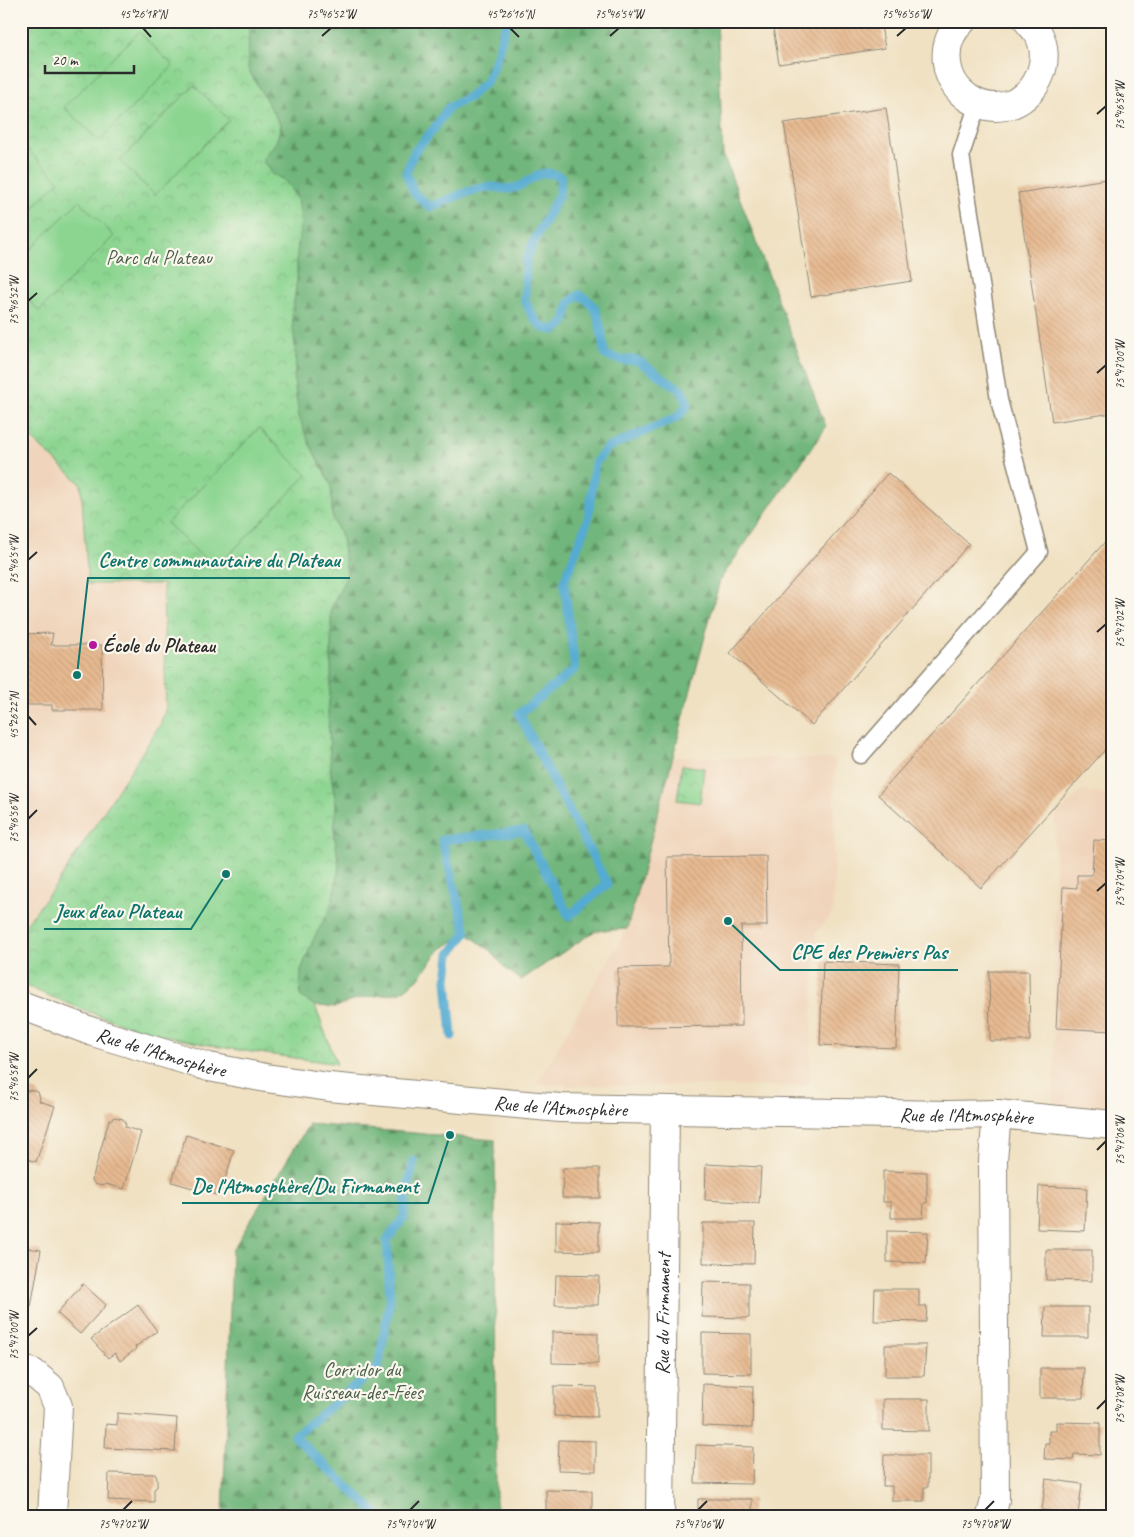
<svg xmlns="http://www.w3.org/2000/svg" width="1134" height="1537" viewBox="0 0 1134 1537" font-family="Caveat,sans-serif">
  <defs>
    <pattern id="forest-firs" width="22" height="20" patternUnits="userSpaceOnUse" patternTransform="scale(1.25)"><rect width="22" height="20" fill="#71b67b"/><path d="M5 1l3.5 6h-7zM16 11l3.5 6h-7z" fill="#5d9465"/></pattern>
    <pattern id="park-crowns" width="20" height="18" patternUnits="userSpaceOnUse" patternTransform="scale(1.25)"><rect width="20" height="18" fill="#8cd591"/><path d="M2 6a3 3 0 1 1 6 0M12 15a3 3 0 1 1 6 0" fill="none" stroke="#79b77d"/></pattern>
    <pattern id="building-back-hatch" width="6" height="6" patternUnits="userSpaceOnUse" patternTransform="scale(1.25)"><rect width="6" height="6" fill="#e7ba91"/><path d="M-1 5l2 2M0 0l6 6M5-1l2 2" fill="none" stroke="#c6a07d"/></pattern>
  </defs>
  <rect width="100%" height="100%" fill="#fbf7ec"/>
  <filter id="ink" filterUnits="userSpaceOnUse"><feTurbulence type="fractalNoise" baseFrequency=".02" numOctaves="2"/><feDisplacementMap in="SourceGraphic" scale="10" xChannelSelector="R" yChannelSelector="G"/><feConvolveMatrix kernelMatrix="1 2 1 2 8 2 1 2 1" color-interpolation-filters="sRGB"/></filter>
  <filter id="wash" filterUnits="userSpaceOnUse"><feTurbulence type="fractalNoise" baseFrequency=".0096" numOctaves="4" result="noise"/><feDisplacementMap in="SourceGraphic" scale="20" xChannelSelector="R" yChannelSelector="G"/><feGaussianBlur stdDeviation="1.12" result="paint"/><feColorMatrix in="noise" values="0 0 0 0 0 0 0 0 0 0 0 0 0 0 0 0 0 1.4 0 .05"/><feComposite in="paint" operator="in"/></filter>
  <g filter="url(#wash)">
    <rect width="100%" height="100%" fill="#f0e1c2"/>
    <path fill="#f0d5bc" d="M21 429 81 484 88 584H163L166 707 160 725 57 884 21 930Z
      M672 757 835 759 833 913 816 932 809 1086 536 1085 627 929Z
      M1083 790 1113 797V1115L1054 1109 1055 817Z"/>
    <path fill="url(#forest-firs)" stroke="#4e7053" d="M249 21H717L723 154 826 427 720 580 627 929 595 931 521 980 506 969 490 950 466 933 440 950 418 979 401 992 356 999 336 1007 315 1006 300 996 301 970 314 938 339 867 334 831 336 803 331 776 328 713 331 680V608L347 575 342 539 332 516 331 485 309 443 299 417 294 381 296 359 292 314 297 280V253L301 219 285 181 271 173 262 160 276 142 281 126 248 69Z
      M309 1124 495 1140 496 1516H223L232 1251Z"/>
    <path fill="url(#park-crowns)" stroke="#5c805e" d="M21 21H249L248 69 281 126 276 142 262 160 271 173 285 181 298 200 301 219 297 253V280L292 314 296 359 294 381 299 417 309 443 331 485 332 516 342 539 347 575 331 608V680L328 713 331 776 336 803 334 831 339 867 331 907 314 938 301 970 300 996 315 1006 337 1064C278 1055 215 1049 157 1034 110 1022 66 1003 21 984V930L57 884 160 725 166 707 163 584H88L81 484 21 429Z
      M682 765 704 768 700 803 677 800Z"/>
    <path fill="#8cd591" stroke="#5c805e" d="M139 32 173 66 99 141 64 107Z
      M194 85 229 120 155 195 120 161Z
      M25 147 59 181 21 220V150Z
      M79 201 114 236 39 311 21 292V259Z
      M259 428 307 475 215 569 167 523Z"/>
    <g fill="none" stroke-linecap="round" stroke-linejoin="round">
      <path stroke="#55abd1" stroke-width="9" d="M452 1036 447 980 450 954 466 933 442 840 524 831 569 916 607 884 519 714 575 669 564 582 588 519 595 463 607 448 678 417 688 404 681 390 637 360H621L605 355C600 333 603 305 579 295L570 302 564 323 555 330 543 328 533 317 525 301 526 261 534 241 559 195 561 177C534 164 531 188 508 189 503 189 498 187 492 187 477 186 445 201 430 207L414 193 406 173 414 152 434 129 448 108 469 97 486 82 496 59 504 30 508 21
        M379 1516 294 1436 378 1368 390 1300 387 1240 404 1217 406 1194 414 1161"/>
    </g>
    <g id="blocks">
      <path fill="url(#building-back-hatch)" d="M772 21H880L885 48 779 64Z
        M886 108 912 281 811 297 784 123Z
        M1113 178V413L1052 422 1018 193Z
        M888 473 969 544 812 725 730 653Z
        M1113 533V741L981 888 878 795Z
        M53 633 51 645H102L103 710H52V705H21V634Z
        M1094 840 1113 841 1112 1031 1056 1028 1063 887 1077 888V875H1092Z
        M766 856 767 926H741L742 1026 618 1027V968L669 967 667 857Z
        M823 961 899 964 896 1048 820 1045Z
        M989 971H1029L1030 1041H990Z
        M30 1090 38 1092 40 1098 39 1101 55 1106 36 1162 21 1157V1102L25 1092Z
        M115 1117 123 1119 126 1125 125 1127 141 1132 124 1189 106 1184 101 1186 95 1184 92 1180 109 1120Z
        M186 1135 234 1150 220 1196 172 1182Z
        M706 1164 761 1167 759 1203 705 1200Z
        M563 1168H600V1198H562Z
        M883 1171 927 1172V1203H924L923 1218H891V1202H883Z
        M1039 1186 1087 1188 1085 1231 1037 1229Z
        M556 1221 599 1222V1252L556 1251Z
        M703 1223H755L754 1264 703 1263Z
        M887 1231 928 1232 926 1263 887 1262Z
        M21 1247 41 1250 31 1307 21 1305Z
        M1046 1250H1092V1281L1046 1280Z
        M556 1275 599 1276 598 1305H555Z
        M703 1282 749 1283V1318L702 1317Z
        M83 1284 106 1305 80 1334 57 1313Z
        M875 1289H919V1306H927L926 1322 874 1321Z
        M138 1305 157 1331 135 1347 136 1349 120 1361 115 1353 108 1358 91 1339Z
        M1045 1307H1088V1337H1044Z
        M552 1332 598 1333V1364L552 1363Z
        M702 1333 751 1334V1374L702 1373Z
        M885 1345H926L924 1376H885Z
        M1040 1368H1084L1083 1398H1040Z
        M703 1384 753 1386 752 1428 702 1426Z
        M554 1386 597 1387V1417L554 1416Z
        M883 1399H929V1431L883 1430Z
        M117 1413 177 1418 175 1451 105 1448 106 1424 117 1425Z
        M1056 1422 1100 1423V1455L1074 1454 1073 1460 1044 1459 1045 1443H1049V1431H1056Z
        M559 1440 596 1441V1471L558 1470Z
        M696 1445 753 1447 752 1484 695 1483Z
        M884 1455H928V1487H924V1501H892V1486H883Z
        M109 1473 155 1474 157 1478V1487L154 1489V1502L108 1500Z
        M1046 1479 1082 1484 1078 1515 1042 1510Z
        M546 1490 592 1491V1516H546Z
        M698 1499H752V1516H698Z"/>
    </g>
  </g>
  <g filter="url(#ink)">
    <use href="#blocks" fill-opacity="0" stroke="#8e8676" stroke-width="1"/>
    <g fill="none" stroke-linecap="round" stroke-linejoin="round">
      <g stroke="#8e8676" stroke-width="19">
        <path id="service" d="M861 755 1039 552 999 400 961 155 978 103"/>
      </g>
      <g stroke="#8e8676" stroke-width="30">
        <g id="minor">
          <path d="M962 21C950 32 945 47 947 63 950 93 982 115 1012 104 1039 93 1052 59 1038 33 1035 29 1031 25 1028 21"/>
          <path d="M21 1369 33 1373 50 1387 58 1406 52 1516"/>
          <path id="s1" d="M660 1516 665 1110"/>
          <path d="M991 1516 995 1500 993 1160 997 1114"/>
        </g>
      </g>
      <g stroke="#8e8676" stroke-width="30">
        <g id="tertiary">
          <path id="s2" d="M21 1005 93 1032 209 1067 266 1078 329 1087 560 1108 947 1115 997 1114 1113 1125"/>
        </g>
      </g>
      <use href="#service" stroke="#fff" stroke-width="16"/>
      <use href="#minor" stroke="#fff" stroke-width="28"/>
      <use href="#tertiary" stroke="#fff" stroke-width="28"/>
    </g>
  </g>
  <path fill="none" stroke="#2b2b2b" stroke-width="2" d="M143 28 151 37M510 28 519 37M322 36 331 28M610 36 619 28M897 36 906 28M1097 114 1106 106M28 301 37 293M1097 373 1106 365M28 560 37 552M1097 632 1106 624M28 716 36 725M28 819 37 810M1097 891 1106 883M28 1078 37 1069M1097 1150 1106 1141M28 1336 37 1328M1097 1409 1106 1400M123 1510 132 1501M410 1510 419 1501M698 1510 707 1501M985 1510 994 1501"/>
  <circle fill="#b5179e" stroke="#fbf7ec" stroke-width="2" cx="93" cy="645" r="5"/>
  <g text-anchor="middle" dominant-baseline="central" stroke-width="4.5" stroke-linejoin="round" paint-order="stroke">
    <g font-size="20" fill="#485e4a" stroke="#fbf7ec">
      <text x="159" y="257">Parc du Plateau</text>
      <text x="362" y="1369">Corridor du<tspan x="362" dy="23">Ruisseau-des-Fées</tspan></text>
    </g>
    <g font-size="20" font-weight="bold" fill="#2b2b2b" stroke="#fbf7ec" text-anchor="start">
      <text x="103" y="645">École du Plateau</text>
    </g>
    <g font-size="20" fill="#2b2b2b" stroke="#fbf7ec">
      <text stroke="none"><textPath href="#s2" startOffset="148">Rue de l'Atmosphère</textPath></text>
      <text stroke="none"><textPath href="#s2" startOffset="552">Rue de l'Atmosphère</textPath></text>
      <text stroke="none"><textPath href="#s2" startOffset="958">Rue de l'Atmosphère</textPath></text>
      <text stroke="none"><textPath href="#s1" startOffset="202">Rue du Firmament</textPath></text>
    </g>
  </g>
  <path fill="none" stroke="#0f766e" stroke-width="2" d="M77 675L88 578H350M226 874L191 929H44M728 921L780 970H958M450 1135L428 1203H182"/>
  <g fill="#0f766e" stroke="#fbf7ec" stroke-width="2">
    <circle cx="77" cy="675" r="5"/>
    <circle cx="226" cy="874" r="5"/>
    <circle cx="728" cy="921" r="5"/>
    <circle cx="450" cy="1135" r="5"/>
  </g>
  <g font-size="21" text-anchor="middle" font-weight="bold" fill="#0f766e" stroke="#fbf7ec" stroke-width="4.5" stroke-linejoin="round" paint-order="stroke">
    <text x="219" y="567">Centre communautaire du Plateau</text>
    <text x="118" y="918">Jeux d'eau Plateau</text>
    <text x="869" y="959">CPE des Premiers Pas</text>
    <text x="305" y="1193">De l'Atmosphère/Du Firmament</text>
  </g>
  <rect width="1134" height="1537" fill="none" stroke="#fbf7ec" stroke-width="55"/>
  <path d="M45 65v8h89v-8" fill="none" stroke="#2b2b2b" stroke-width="2.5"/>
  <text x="52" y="65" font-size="15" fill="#2b2b2b" stroke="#fbf7ec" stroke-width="4" paint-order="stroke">20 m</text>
  <rect x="28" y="28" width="1078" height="1482" fill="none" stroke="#2b2b2b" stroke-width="2"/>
  <g font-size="12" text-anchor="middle" fill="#2b2b2b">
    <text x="143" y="18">45°26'18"N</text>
    <text x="331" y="18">75°46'52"W</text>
    <text x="510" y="18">45°26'16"N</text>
    <text x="619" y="18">75°46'54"W</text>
    <text x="906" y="18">75°46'56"W</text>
    <text transform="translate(1120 106) rotate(-90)" y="4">75°46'58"W</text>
    <text transform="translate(14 301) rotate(-90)" y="4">75°46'52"W</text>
    <text transform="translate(1120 365) rotate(-90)" y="4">75°47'00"W</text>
    <text transform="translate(14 560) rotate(-90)" y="4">75°46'54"W</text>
    <text transform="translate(1120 624) rotate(-90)" y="4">75°47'02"W</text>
    <text transform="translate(14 716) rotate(-90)" y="4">45°26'22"N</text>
    <text transform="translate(14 819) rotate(-90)" y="4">75°46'56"W</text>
    <text transform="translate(1120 883) rotate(-90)" y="4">75°47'04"W</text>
    <text transform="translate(14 1078) rotate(-90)" y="4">75°46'58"W</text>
    <text transform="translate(1120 1141) rotate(-90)" y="4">75°47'06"W</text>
    <text transform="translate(14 1336) rotate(-90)" y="4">75°47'00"W</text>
    <text transform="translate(1120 1400) rotate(-90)" y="4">75°47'08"W</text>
    <text x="123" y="1528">75°47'02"W</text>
    <text x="410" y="1528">75°47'04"W</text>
    <text x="698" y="1528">75°47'06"W</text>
    <text x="985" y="1528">75°47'08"W</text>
  </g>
</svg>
